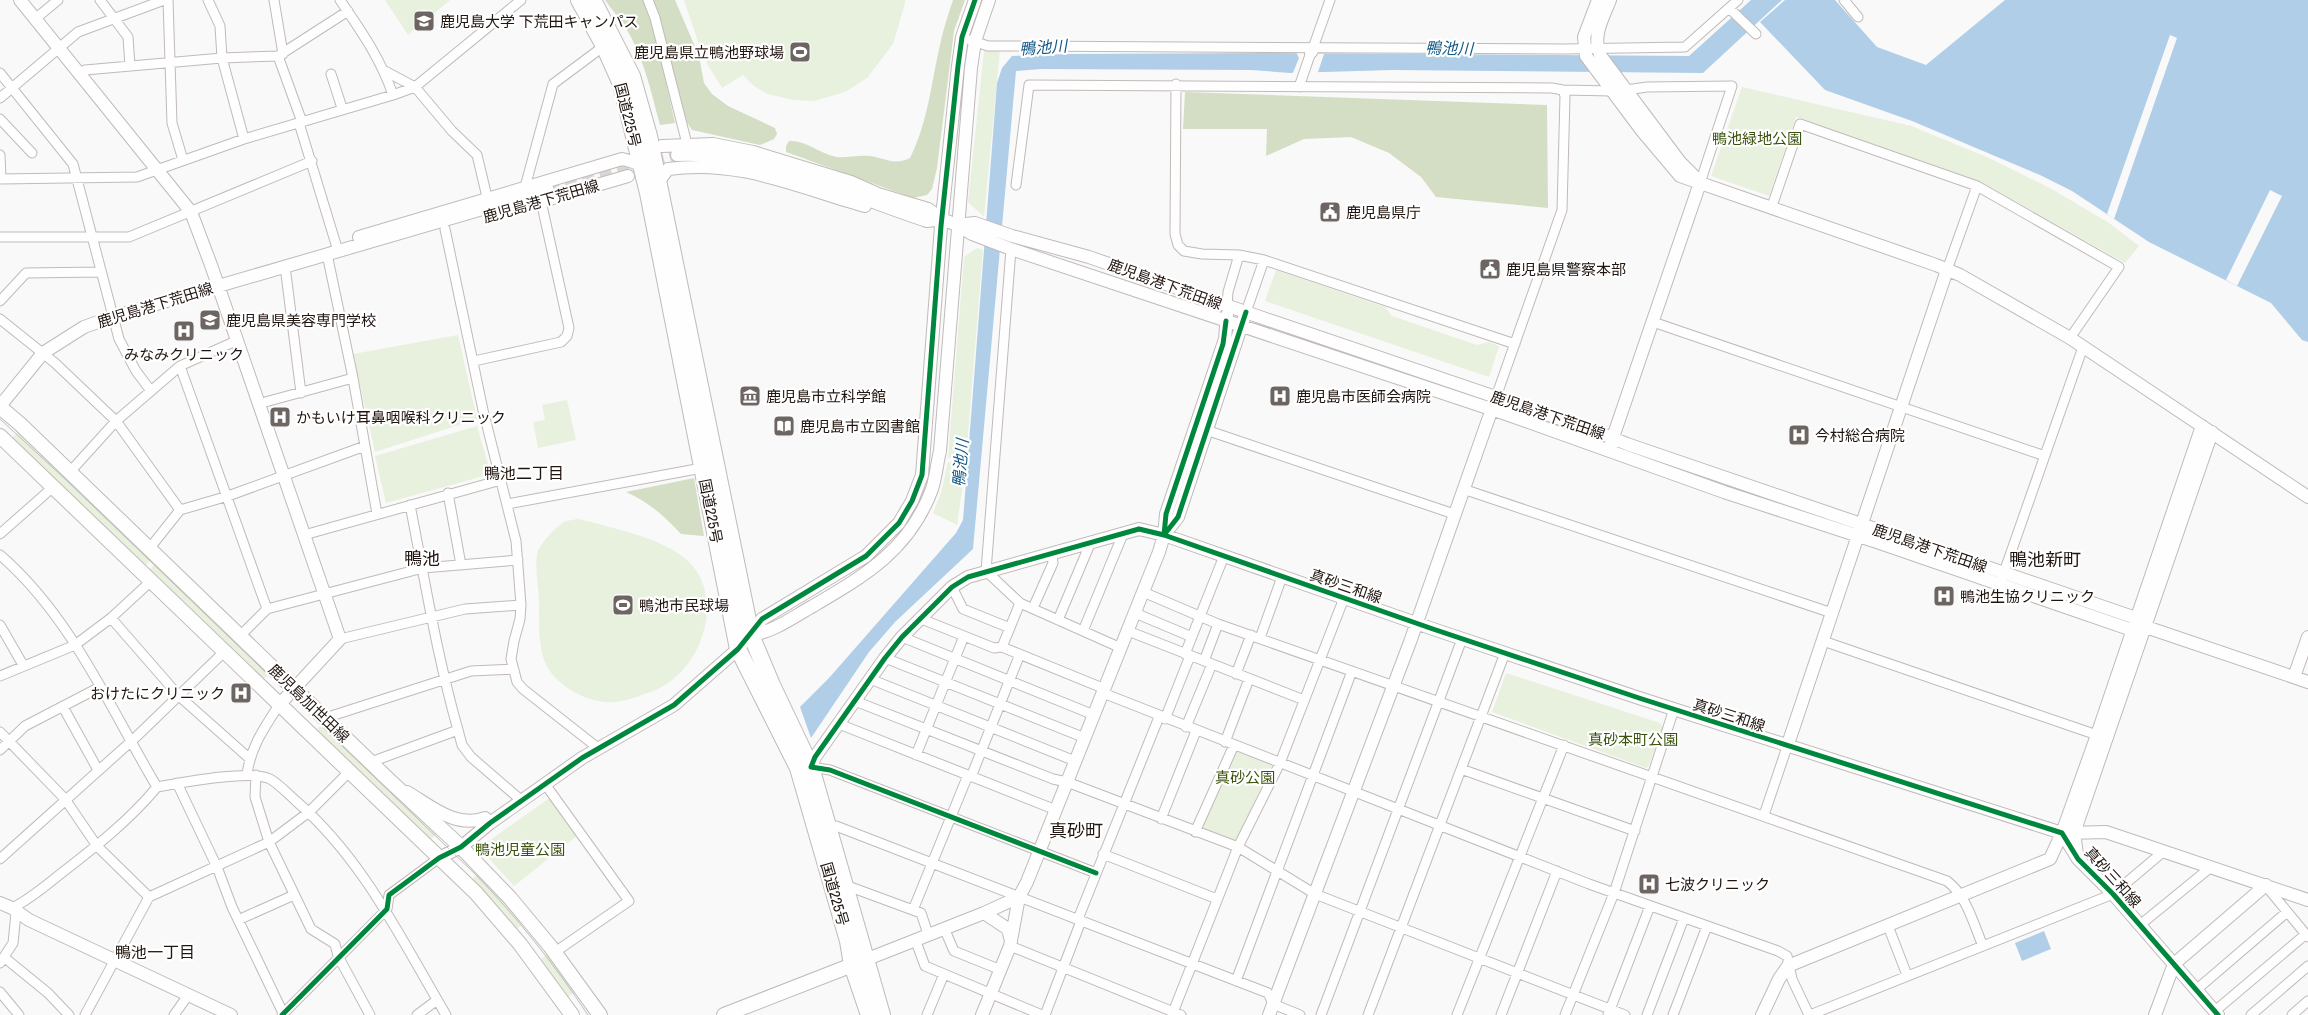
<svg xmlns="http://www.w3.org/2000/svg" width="2308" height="1015" viewBox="0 0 2308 1015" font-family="'Archivo Narrow','Noto Sans JP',sans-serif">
  <rect width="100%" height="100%" fill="#f9f9f9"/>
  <path fill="#e8f0de" d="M385 0H450L408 35Z
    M684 0H905V3L893 44 867 78 845 92 814 101 793 100 768 94 754 86 743 75 722 88 706 62 715 56 709 44 700 48Z
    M1000 50 984 217 968 202 984 51Z
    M1742 87 1911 126 1989 158 2050 188 2109 223 2139 246 2125 263 1979 181 1796 117 1769 196 1711 176Z
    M977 248 983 250 966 459 948 458 964 257Z
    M1276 270 1385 307 1392 316 1477 345 1489 342 1499 346 1489 377 1265 301Z
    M458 335 477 419 375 452 353 354Z
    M567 400 576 440 538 448 533 422 545 420 542 405Z
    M477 426 491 474 386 503 375 456Z
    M18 432 151 560 145 566 12 438Z
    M948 462 966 463 957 525 933 513 941 493Z
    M579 519C611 528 655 536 682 556 728 590 705 667 658 689 645 694 628 701 615 702 588 705 549 683 543 656 538 638 539 618 539 599 538 585 535 567 537 554 540 543 555 528 564 522 568 520 574 520 579 519Z
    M155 564 269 673 263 680 149 570Z
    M1506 673 1660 723 1663 728 1648 767 1646 768 1492 712Z
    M322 724 424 821 437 834 430 840 316 730Z
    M1238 751 1272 765 1236 840 1231 842 1202 830 1200 826 1233 753Z
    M551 797 577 836 514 886 485 854 486 843Z
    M478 874 523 923 517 929 471 880Z
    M548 954 575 992 568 997 541 959Z"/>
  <path fill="#d3dec4" d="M605 0H644L652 20 675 123 660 125C651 91 643 55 624 25 618 16 611 9 605 0Z
    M652 0H675L699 56 704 83 712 94 728 106 775 128 777 134 774 139 760 145 692 130 684 118Z
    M953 0H965L954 31 937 168 932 189 927 195 913 198 786 152V146L789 141C806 140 820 154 837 157 847 158 858 155 869 156 887 158 892 166 910 158 928 122 931 84 940 45 943 30 948 15 953 0Z
    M1185 92 1547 105 1548 208 1436 197 1421 177 1389 153 1351 137 1304 139 1266 156 1267 129H1183Z
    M694 478 704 536 681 534C664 516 649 502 626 492Z"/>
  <path fill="#b0cee7" d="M1751 0H1782L1703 73 1392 70 1290 73 1251 70 1041 69 1016 71 973 549 895 622 869 652 811 738 800 707 829 678 956 533 963 520 997 83 1002 68 1012 56 1068 54 1264 53 1689 56Z
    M1785 0H1835L1877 47 1926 65 2005 0H2308V342L2302 340 2271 303 2149 242 2072 191 2040 175 1912 121 1825 90 1760 22Z
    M2044 931 2051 949 2022 961 2015 943Z"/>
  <path fill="#f9f9f9" d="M2170 35 2177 38 2114 219 2107 214Z
    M1296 52 1324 54 1317 75H1292L1299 58Z
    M2270 190 2282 196 2237 286 2226 280Z"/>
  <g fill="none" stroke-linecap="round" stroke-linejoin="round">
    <path stroke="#d9d7d6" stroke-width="12" stroke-dasharray="12 6" stroke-linecap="butt" d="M548 190 677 155"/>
    <g stroke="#c1bab8" stroke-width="11">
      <path id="street" d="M100 0 128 37 130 66
        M168 0 172 123 183 160
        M208 0 220 26 222 58 244 139
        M274 0 283 54
        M340 0C361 31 381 59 393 95
        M648 0 655 18 687 144
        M1844 0 1858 17
        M1729 8 1756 34
        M35 19 58 0
        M970 40 988 46H998L1564 49 1685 47 1738 0
        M1313 48 1330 0
        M278 56 302 122
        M385 71 415 87 452 131 477 155 487 197
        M0 73 73 164 119 339 136 371 151 391
        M79 73 85 70 222 58 278 56 348 11
        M331 74 342 108
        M1176 84 1175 234 1178 245 1184 251 1202 254 1239 255 1264 260 1515 344
        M1299 87 1311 52
        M1626 90 1647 87 1732 86 1700 183
        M0 98 78 32 164 0
        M0 119 32 153
        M299 123 338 251
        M0 155 1 179
        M0 179 137 177 244 139 393 95 415 87 521 0
        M1016 185 1029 85 1552 88 1563 90 1612 91
        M525 187 553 84 604 46
        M1771 209 1800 124 1977 186 2119 267 2070 338
        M445 229 483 410 516 541 521 605 520 619 514 641 511 659 517 682 523 689 598 748
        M0 237H129L312 161
        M1011 249 986 571 1020 603 1121 648
        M327 254 353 378 377 514
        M285 266 301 393
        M1947 270 1977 186
        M0 301 26 273 100 272
        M1227 306 1228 292 1239 255
        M1246 312 1264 260
        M0 319 55 363 116 421 180 510
        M1653 322 2045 456
        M474 361 561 342 567 336 569 328 541 201
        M180 366 267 609 423 568 518 560
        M1496 397 1562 210 1565 96 1563 90
        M258 404 353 378
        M1203 429 1454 514
        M69 473 116 421 180 366 238 340
        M1463 489 1832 613
        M448 493 461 565
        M507 504 702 468
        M0 534 52 488
        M304 535 501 480
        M149 549 180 510 228 496 365 446
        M0 555C71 616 110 708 157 787
        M2002 578 2083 347
        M952 587 963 609 1010 628
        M1143 592 1218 624 1947 881C1967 896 1973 923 1983 946
        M1020 603 1002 647 1105 689
        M1033 608 1053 563 1052 555
        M1135 613 1192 637
        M111 618 179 696 250 759
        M919 618 994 648 1002 647
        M1058 620 1090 544
        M0 625 23 665
        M1083 631 1123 534
        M1128 631 1304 700
        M239 637 267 609
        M902 637 1094 715
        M1260 638 1282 577
        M340 639 465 609 521 605
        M1823 641 2097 735
        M1185 654 1224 556
        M885 658 1085 738
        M1204 661 1218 624
        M1236 674 1251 635
        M0 676 75 645 111 618 150 582
        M870 679 1075 761
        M1103 693 1589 884 1778 951 1787 956 1792 979 1809 1015
        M855 701 1053 779 1067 782 1238 847 1315 894 1625 1015
        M63 707 98 770
        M325 718 471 671 513 669
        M1165 719 1190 656
        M839 724 1056 810
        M1186 727 1212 664
        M458 730 462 745 471 757 522 801
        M0 732 65 799 97 846 149 897 85 1015
        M1225 742 1249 679
        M0 750 25 726 100 687
        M916 755 964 636
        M371 762 458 730C437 656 425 581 410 505
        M811 767 830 770 1096 873
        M1461 769 1635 831
        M247 775C250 748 264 728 279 705
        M256 775 255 797 269 842 311 929 335 944 338 956 370 1015
        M971 777 1020 654
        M177 783 217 867 232 907 283 1013
        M545 784 629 901 555 952
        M1764 815 1787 747
        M1161 819 1196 731
        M830 828 836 826 1268 993 1273 1004 1300 1015
        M1195 832 1234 745
        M1103 854 1217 899
        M0 859 136 737 224 652
        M845 885 921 913 928 934
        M2266 886 2308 937
        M149 897 269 842 309 812 350 771
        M12 908C29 900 44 887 59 875 94 848 129 821 157 787 180 783 251 769 270 779 279 784 288 794 296 801 364 860 401 939 446 1015
        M913 910 968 775
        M1078 919 1159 717
        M238 920 294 895
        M2140 925 2211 867
        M1888 926 1907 975
        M944 928 954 951 1001 970
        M915 939 925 966 1042 1015
        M1010 946 1181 1015
        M5 958 48 993 69 1015
        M0 963 13 943 16 913
        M1236 981 1352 671
        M2196 990 2287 912
        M0 992 19 1015
        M2215 1011 2306 934
        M174 1015 189 994
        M282 1015 387 909 389 895 439 858
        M417 1015 437 1000
        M927 1015 944 974
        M1045 1015 1081 921
        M1172 1015 1238 847 1280 763 1344 598
        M1321 1015 1462 639
        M1368 1015 1505 653
        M1457 1015 1564 745
        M1501 1015 1557 871
        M1565 1015 1614 893 1674 709
        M1608 1015 1650 906
        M1647 1015 1684 918
        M1673 1015 1707 926
        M1810 1015 2113 894 2164 851
        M2251 1015 2308 966
        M2292 1015 2308 1001"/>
    </g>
    <g stroke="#c1bab8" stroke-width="14">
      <path id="secondary" d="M20 0 191 212 211 265 340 639 279 705
        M1598 0 1584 37 1586 56 1642 131 1680 176 1936 265 1960 275 2070 338 2308 497
        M1610 0C1603 18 1592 36 1600 55L1680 162 1699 181
        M1311 52 1313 48
        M662 146 713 144 753 152 851 182 878 194 928 209 942 219 957 225 972 234 1011 249 1506 414 1724 492 1877 542 2132 630 2146 627
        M677 155C766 151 845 195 927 221L942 219
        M668 169C740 159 797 187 865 206
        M539 202 628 176
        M957 225 975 223 1012 236 1089 257 1257 316 1590 429 1627 444 2136 618 2146 627 2308 682
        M359 237 622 159C639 163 648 167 659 181L668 169
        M0 406 43 353 84 327 112 317 548 190
        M1610 446 1700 183
        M1164 535 1178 517 1244 318
        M751 635C774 632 793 617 813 606 866 575 910 549 932 489 936 477 937 463 940 451L971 68 975 41 989 0
        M2294 677 2308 637
        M1787 747 1947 270
        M811 767 815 757 885 658 902 637 952 587 968 577 1139 529 1164 535 1433 629 1639 698 2062 833 2078 859 2113 894 2218 1015
        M407 792C431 806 456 829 485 818L490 823
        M2067 833 2106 832 2308 900
        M2077 854 2074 833 2212 432
        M439 858 461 847 490 823 582 758 674 705 738 649 762 619 866 556 899 523 912 501 922 475 941 226 958 66 962 37 975 0
        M0 903 12 908 29 920 231 1015
        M984 913 1008 929 1011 941
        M865 960 984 913 1019 897
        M982 1015 1010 946 1019 897 1027 882 1159 552 1164 535 1166 514 1225 339 1227 315
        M1269 1015 1410 642 1494 403
        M1762 1015 1779 979 1788 966 2050 859 2062 833 2097 735 2202 426
        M2155 1015 2174 964 2266 885"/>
    </g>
    <g stroke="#c1bab8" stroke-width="16">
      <path id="primary" d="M0 407 20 424 390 781 461 847 510 898 550 946 600 1015
        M0 436 476 893 520 944 572 1015
        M724 1015 860 962"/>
    </g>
    <g stroke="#c1bab8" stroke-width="18">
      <path id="highway" d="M579 0 604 46 621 84 648 193 738 649 798 768 848 941 852 965 869 1015
        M593 0 632 76 649 136 751 635 772 685 811 767 882 1015"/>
    </g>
    <use href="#street" stroke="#fefefe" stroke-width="9"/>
    <use href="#secondary" stroke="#fefefe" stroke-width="12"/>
    <use href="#primary" stroke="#fefefe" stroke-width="14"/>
    <use href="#highway" stroke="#fefefe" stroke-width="16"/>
    <path stroke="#bfbebe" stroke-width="1" d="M0 419 65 479 474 873C517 917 554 964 588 1015"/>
    <g stroke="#fff" stroke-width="8">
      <path id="cycleway" d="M1164 535 1178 517 1246 312
        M1164 535 1166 514 1223 344 1226 321
        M1096 873 830 770 811 767 815 757 885 658 902 637 952 587 968 577 1139 529 1164 535 1433 629 1639 698 2062 833 2078 859 2113 894 2218 1015
        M282 1015 387 909 389 895 439 858 461 847 490 823 582 758 674 705 738 649 762 619 866 556 899 523 912 501 922 475 941 226 958 66 962 37 975 0"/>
    </g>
    <use href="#cycleway" stroke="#00873e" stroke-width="5"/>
  </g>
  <defs>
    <g id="university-square" transform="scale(1.125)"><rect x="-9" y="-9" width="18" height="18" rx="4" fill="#6d6561" stroke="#fff"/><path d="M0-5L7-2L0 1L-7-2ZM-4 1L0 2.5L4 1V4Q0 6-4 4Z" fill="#fff"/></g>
    <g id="stadium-square" transform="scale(1.125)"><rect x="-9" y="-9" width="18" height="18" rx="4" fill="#6d6561" stroke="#fff"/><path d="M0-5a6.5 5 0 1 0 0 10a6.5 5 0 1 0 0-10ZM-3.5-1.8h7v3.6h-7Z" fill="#fff"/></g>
    <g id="civic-square" transform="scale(1.125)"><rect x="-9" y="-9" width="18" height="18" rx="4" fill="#6d6561" stroke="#fff"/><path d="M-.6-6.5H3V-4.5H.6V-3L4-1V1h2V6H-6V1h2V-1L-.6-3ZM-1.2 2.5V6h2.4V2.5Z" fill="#fff"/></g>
    <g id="hospital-square" transform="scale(1.125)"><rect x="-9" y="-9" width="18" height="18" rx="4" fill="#6d6561" stroke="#fff"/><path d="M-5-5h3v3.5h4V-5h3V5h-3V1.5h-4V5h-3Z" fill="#fff"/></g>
    <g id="museum-square" transform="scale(1.125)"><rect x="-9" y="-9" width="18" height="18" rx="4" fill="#6d6561" stroke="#fff"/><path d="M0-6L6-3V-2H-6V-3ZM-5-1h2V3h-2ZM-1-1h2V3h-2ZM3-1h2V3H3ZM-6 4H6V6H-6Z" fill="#fff"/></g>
    <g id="library-square" transform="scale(1.125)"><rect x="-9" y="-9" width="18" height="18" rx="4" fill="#6d6561" stroke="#fff"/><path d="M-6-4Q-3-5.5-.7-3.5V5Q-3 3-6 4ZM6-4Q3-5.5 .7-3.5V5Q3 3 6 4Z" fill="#fff"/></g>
  </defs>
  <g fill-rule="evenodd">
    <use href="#university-square" x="424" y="21"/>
    <use href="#stadium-square" x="800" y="52"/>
    <use href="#civic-square" x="1330" y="212"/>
    <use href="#civic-square" x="1490" y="269"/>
    <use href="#university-square" x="210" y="320"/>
    <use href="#hospital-square" x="184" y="331"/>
    <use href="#museum-square" x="750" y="396"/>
    <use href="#hospital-square" x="1280" y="396"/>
    <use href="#hospital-square" x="280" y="417"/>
    <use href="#library-square" x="784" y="426"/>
    <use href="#hospital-square" x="1799" y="435"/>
    <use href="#hospital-square" x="1944" y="596"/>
    <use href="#stadium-square" x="623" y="605"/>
    <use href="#hospital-square" x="241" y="693"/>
    <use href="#hospital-square" x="1649" y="884"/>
  </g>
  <g text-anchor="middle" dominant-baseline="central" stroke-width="4.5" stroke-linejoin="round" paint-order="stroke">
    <g font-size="15" fill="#21150f" stroke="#fff" text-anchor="start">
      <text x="440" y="21">鹿児島大学 下荒田キャンパス</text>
      <text x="784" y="52" text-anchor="end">鹿児島県立鴨池野球場</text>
      <text x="1346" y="212">鹿児島県庁</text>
      <text x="1506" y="269">鹿児島県警察本部</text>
      <text x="226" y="320">鹿児島県美容専門学校</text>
      <text x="184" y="354" text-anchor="middle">みなみクリニック</text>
      <text x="766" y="396">鹿児島市立科学館</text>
      <text x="1296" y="396">鹿児島市医師会病院</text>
      <text x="296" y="417">かもいけ耳鼻咽喉科クリニック</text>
      <text x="800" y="426">鹿児島市立図書館</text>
      <text x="1815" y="435">今村総合病院</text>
      <text x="1960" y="596">鴨池生協クリニック</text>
      <text x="639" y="605">鴨池市民球場</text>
      <text x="225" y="693" text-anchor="end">おけたにクリニック</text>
      <text x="1665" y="884">七波クリニック</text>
    </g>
    <g font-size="15" fill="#21150f" stroke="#fff">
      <text transform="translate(628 115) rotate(76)">国道225号</text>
      <text transform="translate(541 201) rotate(-16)">鹿児島港下荒田線</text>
      <text transform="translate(1165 284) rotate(20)">鹿児島港下荒田線</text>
      <text transform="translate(155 305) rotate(-17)">鹿児島港下荒田線</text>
      <text transform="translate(1548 415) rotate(19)">鹿児島港下荒田線</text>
      <text transform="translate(711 511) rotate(79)">国道225号</text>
      <text transform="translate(1930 548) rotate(19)">鹿児島港下荒田線</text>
      <text transform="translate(1346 586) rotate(19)">真砂三和線</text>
      <text transform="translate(309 703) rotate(44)">鹿児島加世田線</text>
      <text transform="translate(1729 715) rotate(18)">真砂三和線</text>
      <text transform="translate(2113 877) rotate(48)">真砂三和線</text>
      <text transform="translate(835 894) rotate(74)">国道225号</text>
    </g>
    <g font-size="15" fill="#3b530c" stroke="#fff">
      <text x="1757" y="138">鴨池緑地公園</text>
      <text x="1633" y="739">真砂本町公園</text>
      <text x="1245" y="777">真砂公園</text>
      <text x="520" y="849">鴨池児童公園</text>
    </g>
    <g font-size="16" font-style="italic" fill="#145986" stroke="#fff">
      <text transform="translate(1043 47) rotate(-4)">鴨池川</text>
      <text transform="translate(1449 48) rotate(1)">鴨池川</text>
      <text transform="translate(960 463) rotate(-85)">鴨池川</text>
    </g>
    <g font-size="16" fill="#21150f" stroke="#fff">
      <text x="524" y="473">鴨池二丁目</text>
      <text x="155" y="952">鴨池一丁目</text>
    </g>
    <g font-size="18" fill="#21150f" stroke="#fff">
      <text x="422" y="558">鴨池</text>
      <text x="2045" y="559">鴨池新町</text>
      <text x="1076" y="830">真砂町</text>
    </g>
  </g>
</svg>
